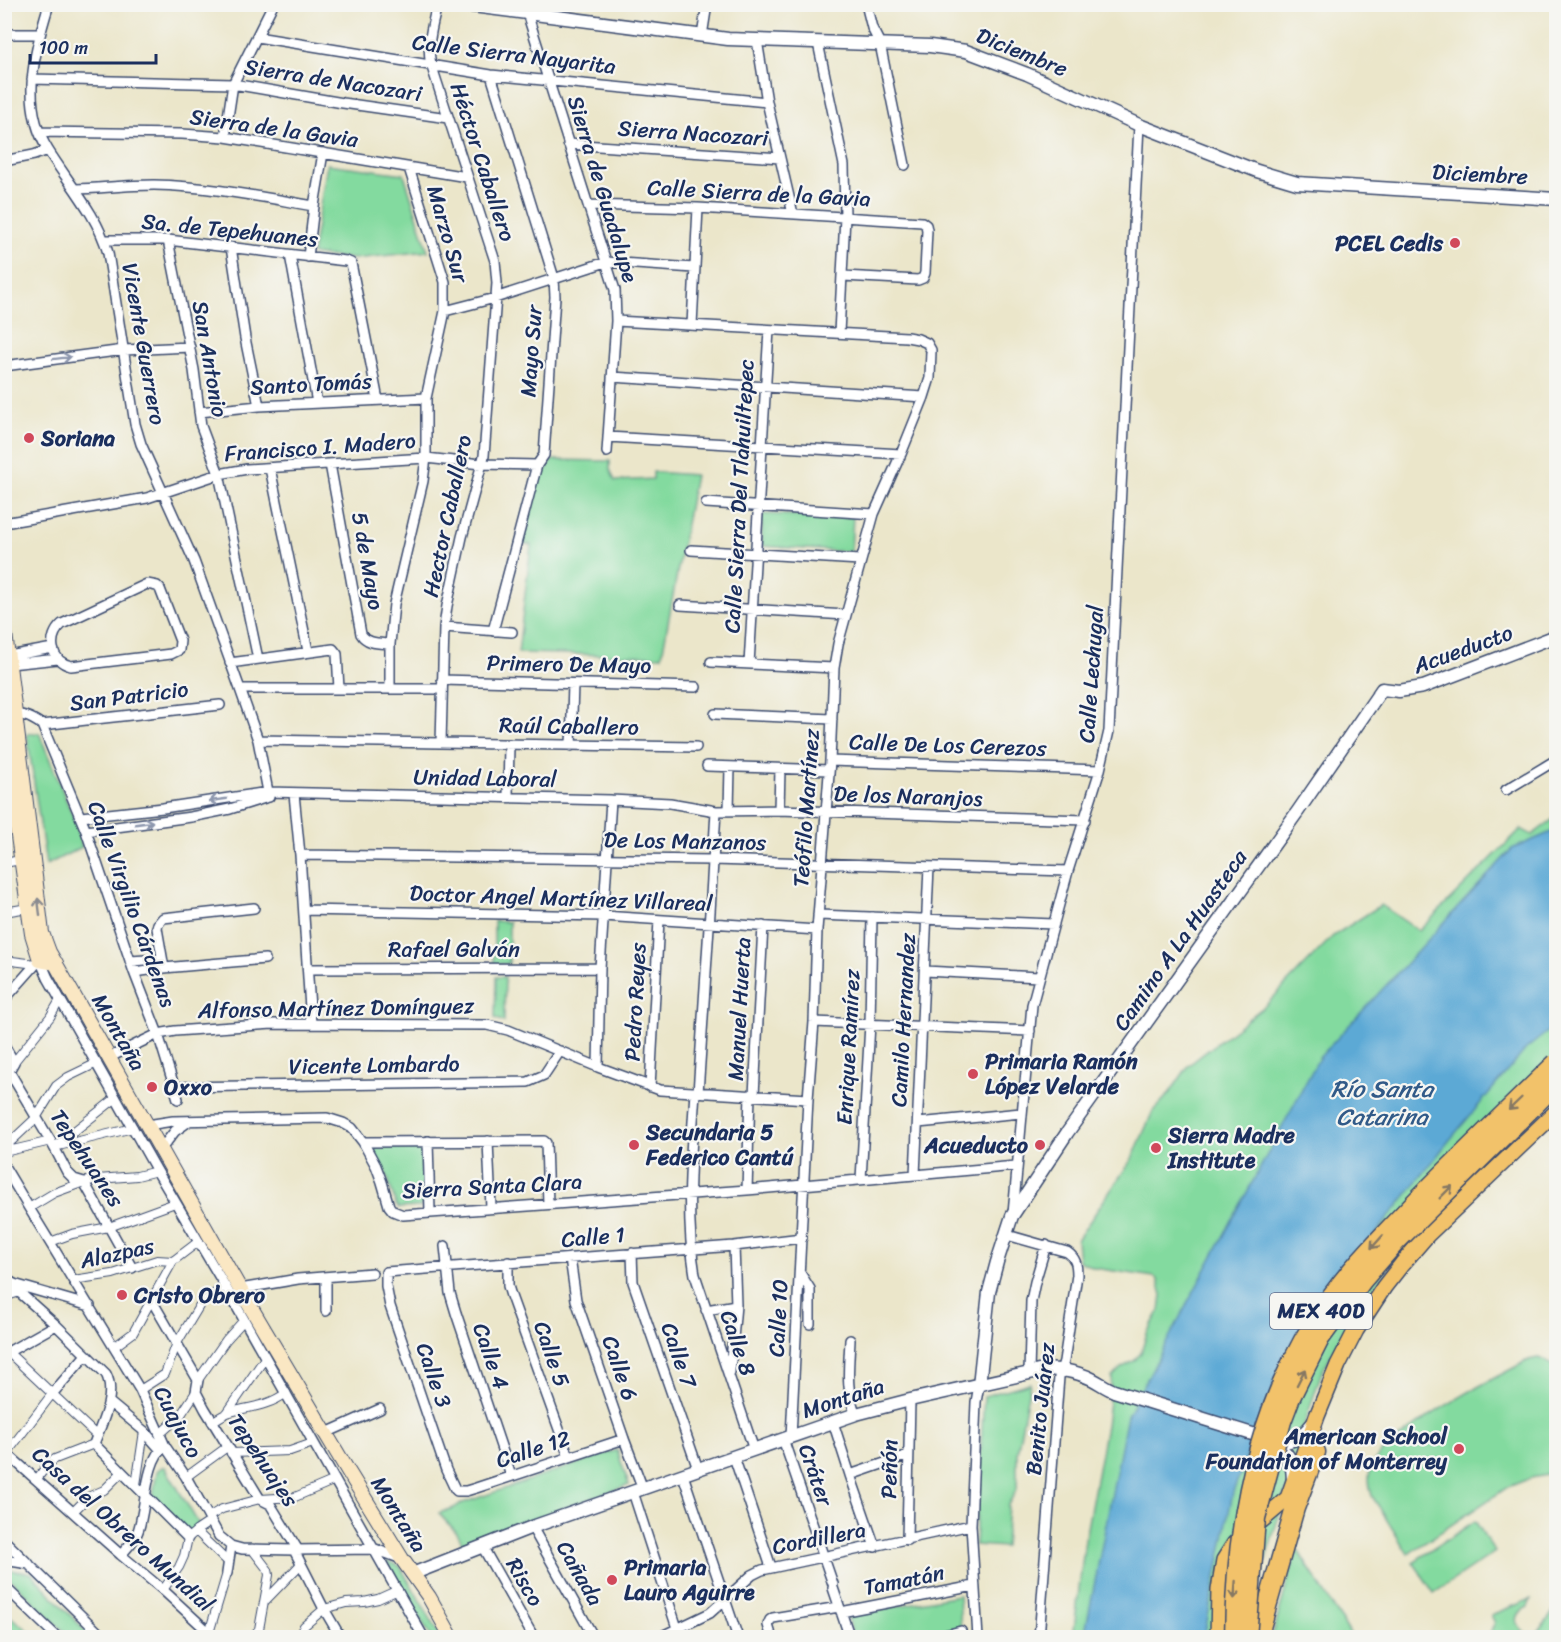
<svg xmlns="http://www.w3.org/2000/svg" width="1561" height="1642" viewBox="0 0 1561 1642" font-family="Sriracha,sans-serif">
  <rect width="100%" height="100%" fill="#f6f6f2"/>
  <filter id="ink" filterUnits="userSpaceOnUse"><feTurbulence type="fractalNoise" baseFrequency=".0167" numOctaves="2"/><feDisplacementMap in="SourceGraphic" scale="12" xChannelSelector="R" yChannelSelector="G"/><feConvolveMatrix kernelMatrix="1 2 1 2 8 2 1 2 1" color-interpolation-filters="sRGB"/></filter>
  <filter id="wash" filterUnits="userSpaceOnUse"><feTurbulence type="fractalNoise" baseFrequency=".008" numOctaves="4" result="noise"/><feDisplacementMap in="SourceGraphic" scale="24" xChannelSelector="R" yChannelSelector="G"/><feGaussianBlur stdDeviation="1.35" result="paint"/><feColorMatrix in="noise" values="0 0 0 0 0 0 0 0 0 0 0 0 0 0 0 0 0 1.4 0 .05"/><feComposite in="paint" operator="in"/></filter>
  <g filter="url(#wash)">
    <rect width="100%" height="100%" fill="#ebe6ca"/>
    <path fill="#83da9f" stroke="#4f847e" stroke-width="1.5" d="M327 164 404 174 428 251 354 259 312 254Z
      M552 460 610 461V469L615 481 653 479V472L695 475 662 656 518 653 531 545 522 543 539 472 546 470Z
      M762 514 853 517 851 552 762 546Z
      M39 733 76 824 82 847 46 865 27 734Z
      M1556 817V1099L1528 1123 1435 1210 1403 1248 1350 1320 1321 1374 1302 1432 1293 1470 1265 1561 1249 1626 1248 1637 1073 1638 1085 1539 1106 1426 1112 1377 1121 1368 1134 1361 1141 1353 1147 1333 1160 1310 1162 1295 1158 1280 1154 1277 1094 1268 1079 1261 1077 1240 1132 1159 1153 1111 1169 1094 1189 1065 1266 1005 1333 936 1381 905 1419 931 1521 829 1532 835Z
      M494 921 509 922V964H494Z
      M496 977H505L504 1022 495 1018Z
      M377 1147H420L423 1150 424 1202 420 1207 399 1208 396 1205 387 1175 373 1151Z
      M1538 1358 1544 1360 1556 1368V1472L1552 1474 1531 1478 1508 1487 1408 1554 1372 1496C1369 1486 1367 1475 1372 1465 1377 1454 1389 1446 1398 1439 1438 1407 1484 1383 1529 1360Z
      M1030 1383 1017 1453V1489L1008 1505 1005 1547 975 1545 984 1396Z
      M617 1450 629 1485 462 1544C460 1531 446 1524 439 1513L454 1508 460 1504Z
      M162 1467H165L200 1526 187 1533 152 1500 157 1471Z
      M1475 1521 1495 1552 1434 1593 1413 1562Z
      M1297 1549 1352 1637H1272Z
      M385 1560 400 1566 441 1637H431Z
      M5 1569 31 1573 91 1637H70L5 1574Z
      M959 1595 961 1631 932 1637H852L848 1615Z
      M1531 1599 1528 1607C1505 1617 1524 1642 1539 1631 1543 1628 1552 1613 1556 1608V1637H1488L1495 1623 1491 1615Z
      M4 1614 8 1615 37 1637H5Z"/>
    <path fill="#5ba9d5" stroke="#3b6c9a" stroke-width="1.5" d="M1556 830V1025L1526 1049 1448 1142 1331 1291 1275 1384 1233 1492 1204 1637 1084 1638 1127 1416 1319 1058 1512 849Z"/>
  </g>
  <g filter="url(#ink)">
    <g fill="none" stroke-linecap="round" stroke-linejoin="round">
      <g stroke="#3a4a6e" stroke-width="10">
        <path id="pedestrian" d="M4 863 21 860
          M4 912 28 908
          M4 960 36 964
          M14 1062 50 1017 60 1000
          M58 1144 116 1098
          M54 1147 133 1128
          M4 1148 36 1118 56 1086 68 1077 97 1063
          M4 1152 51 1141
          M29 1208 54 1193 84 1182 98 1179 137 1176 157 1171
          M50 1242 72 1234 109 1227 175 1203
          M73 1280 113 1274 157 1260 173 1261 198 1242
          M4 1297 23 1291
          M114 1347 133 1333 173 1261
          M4 1355 8 1352 97 1436
          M198 1380 226 1340 244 1320
          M140 1390 165 1374 177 1343 201 1303 225 1286
          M227 1413 265 1358
          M212 1422C218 1418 224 1414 230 1412 250 1407 269 1406 286 1393
          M161 1433 180 1416 196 1392
          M7 1453 52 1394
          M231 1453 290 1451 313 1443
          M186 1477 227 1447
          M37 1479 48 1464 55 1459 94 1444
          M136 1485 144 1431
          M74 1511 88 1497 104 1490 122 1472
          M208 1517 222 1509 260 1499 295 1497 335 1480
          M196 1531 228 1562
          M252 1549 268 1570 269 1575 259 1629 252 1638
          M163 1590 179 1567 184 1556 188 1538 196 1531 211 1521
          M265 1601 300 1565
          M209 1633 227 1573
          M298 1638 304 1626 324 1609 346 1603 364 1602 378 1599 398 1590"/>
      </g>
      <g stroke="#3a4a6e" stroke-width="12">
        <path id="minor" d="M49 4C34 52 20 105 48 150 69 184 97 214 108 253L135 424 141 444 194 561 240 689 258 740 269 797
          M437 4C433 24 426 44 431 64L495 261 497 283 484 456 462 537 447 606 444 627 441 743
          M866 4 872 28 880 44 905 165
          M527 13 615 290 616 321 607 452
          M4 34H39
          M702 36 707 4
          M257 37 491 75 767 102
          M757 40 767 102 793 214
          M818 43 844 165 845 217 839 333
          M491 75 554 278 555 297 544 455 537 465 493 631
          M32 79 233 84 343 103 448 118
          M39 132 182 134 225 137 467 177
          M225 137 233 84 273 4
          M568 144 780 158
          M4 161 34 155 48 150
          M76 189C102 188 128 185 154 185 208 186 261 197 314 206
          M588 205 698 208 922 222 926 225 927 230 925 273 923 278 918 280 843 276
          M105 240H168L346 261 351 263 378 400
          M168 240 194 370 201 426 219 474 258 659
          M231 247 245 338 259 406
          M290 255 317 403
          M308 257 314 206 323 153
          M445 311 495 298 606 262 694 268
          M616 321 907 337 918 339 927 343 931 350 930 378 924 397 901 454 874 514 838 644 834 668 830 761 817 930 814 1022 808 1099 791 1437
          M692 325 698 208
          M4 366 124 350 190 347
          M612 377 924 397
          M199 412 259 406 426 398
          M608 437 901 454
          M330 464 361 634C367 644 379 643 390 644
          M270 468 308 651
          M706 503 874 514
          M4 523 147 498 219 474 247 469 426 458 481 464 537 465
          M691 550 860 560
          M147 584 157 586 160 589 180 641 179 650 171 654 71 666C50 661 47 637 62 624Z
          M680 605 846 615
          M444 627 512 632
          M9 656 53 648
          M711 662 834 668
          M230 663 333 649 337 654 339 689
          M10 664 58 659
          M749 664 769 330
          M442 680 696 687
          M240 689H441
          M390 689V644L394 604 423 481 426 458V398L445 311V282L409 168
          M4 714C20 713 30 716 42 725L86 831 134 972 158 1034 178 1099
          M715 714 832 719
          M42 725 220 705
          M258 740 696 747
          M571 746 573 684
          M830 761 1100 770
          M707 766 829 770
          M1506 790 1556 760
          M294 794 300 855 311 1024
          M508 797 509 744
          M729 810 730 767
          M779 810 780 769
          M81 817 163 808 268 792 611 800 670 803 716 811 779 810 1085 820
          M86 831 191 817 230 809 265 798
          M300 855 713 860 1068 871
          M304 910 603 916 817 930
          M818 915 1054 924
          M40 960 48 978 157 1171 225 1286 424 1638
          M130 961 162 959
          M164 968 157 928 158 924 163 918 254 908
          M308 969 600 968
          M925 971 1039 977
          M134 972 164 968 265 959
          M4 1000 36 964 43 957
          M814 1022 1030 1031
          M4 1045 14 1062 9 1071 54 1147 67 1172 74 1179 84 1182 132 1268
          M110 1057 158 1034 175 1031 273 1024 487 1025 508 1030 598 1067 660 1090 808 1099
          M598 1067 600 968 611 800
          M174 1087 528 1082 544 1075 560 1051
          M650 1087 659 920
          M695 1092C691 1153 685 1215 695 1275L754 1450
          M698 1093 710 912 716 811
          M754 1095 763 926
          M918 1123 1021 1113
          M147 1125 173 1121 327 1118 343 1123 352 1128 363 1142 376 1166 382 1182 389 1206 393 1211 403 1215 747 1190 1016 1166
          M428 1141 430 1212
          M488 1141 491 1208
          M363 1142 544 1141 546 1143 548 1204
          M161 1149 175 1131 189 1121
          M4 1166 29 1208 140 1390 165 1446 186 1477 219 1536 231 1546 242 1549 294 1550 375 1549 402 1559
          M915 1175 929 867
          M861 1179 870 1024 872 917
          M747 1190 750 1095
          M1013 1214 1032 1005 1068 871 1100 770 1109 731 1139 125
          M1007 1235 1067 1252C1076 1258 1077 1265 1077 1275L1064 1361 1059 1377 1039 1638
          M445 1246 450 1293 456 1313 511 1476
          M632 1253 633 1282 698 1469
          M570 1258 576 1300 624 1439 643 1489
          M508 1262V1286L511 1296 569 1457
          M800 1273 810 1289V1324
          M326 1277V1311
          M4 1278 14 1284 90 1306
          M14 1284 19 1292 56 1325 106 1374C117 1395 101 1424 94 1444L188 1538
          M240 1289 298 1279 372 1273
          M151 1299 198 1380 196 1392 205 1409 260 1499 270 1504 298 1550
          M706 1310 736 1305
          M850 1340C849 1365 845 1391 856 1414
          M8 1352 56 1325
          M730 1372 736 1305 734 1246
          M1029 1373 1031 1301 1035 1282 1046 1245
          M52 1394 86 1355
          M109 1402 144 1431 160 1449
          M833 1422 850 1475 875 1547
          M326 1433 380 1409
          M624 1439 476 1488 466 1491H457L455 1489 446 1470 390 1306 386 1286V1272L734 1246 802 1238
          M783 1439 833 1584
          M4 1451 121 1555 163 1590 215 1638
          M734 1457 771 1567
          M683 1475 738 1638
          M850 1475 908 1455
          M633 1492 677 1628
          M532 1527 594 1638
          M4 1540 104 1638
          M907 1540 910 1400
          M482 1546 534 1638
          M294 1550 324 1609 341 1638
          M121 1555C127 1548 135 1540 138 1531 146 1510 145 1459 165 1446
          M4 1560 29 1564
          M227 1573 231 1546
          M4 1586 58 1638
          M833 1588 850 1638
          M841 1612 974 1586
          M658 1638 710 1613 752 1575 762 1570 971 1525
          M772 1638 768 1625 770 1620 773 1618 839 1607
          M932 1638 961 1631
          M978 1638 971 1525 976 1402 979 1385"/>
      </g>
      <g stroke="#3a4a6e" stroke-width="15">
        <path id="tertiary" d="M457 4 728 39 930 46 966 51 1027 74 1139 125 1257 171 1297 183 1556 199
          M979 1385 989 1292 997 1262 1012 1216 1067 1133 1298 811 1382 689 1399 691 1423 687 1556 636
          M1271 1445C1291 1451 1292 1461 1293 1480
          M412 1574 532 1527 856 1414 910 1400 1043 1370C1059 1368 1078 1372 1092 1379 1100 1383 1106 1388 1114 1391L1278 1442C1294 1443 1302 1436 1312 1424"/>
      </g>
      <g stroke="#3a4a6e" stroke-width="16">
        <path id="secondary" d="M4 625 42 933 49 952 240 1289 348 1471 402 1559 429 1597 452 1638
          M4 738 32 934 40 960 56 963"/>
      </g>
      <g stroke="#3a4a6e" stroke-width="18">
        <path id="primary" d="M1218 1638 1219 1590 1224 1560 1235 1543 1288 1498 1317 1416 1338 1365 1356 1330 1384 1287 1402 1264 1427 1235 1556 1112"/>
      </g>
      <g stroke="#3a4a6e" stroke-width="21">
        <path id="motorway" d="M1258 1638 1295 1508 1316 1452"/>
      </g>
      <use href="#pedestrian" stroke="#fff" stroke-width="8"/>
      <use href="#minor" stroke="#fff" stroke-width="9"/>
      <use href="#tertiary" stroke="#fff" stroke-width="12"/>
      <use href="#secondary" stroke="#fae7c3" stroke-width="14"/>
      <use href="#primary" stroke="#f2c26a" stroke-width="15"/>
      <use href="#motorway" stroke="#f2c26a" stroke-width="18"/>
      <g stroke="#3a4a6e" stroke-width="21" stroke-linecap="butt">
        <path id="motorway-bridge" d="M1234 1638C1235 1528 1256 1414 1315 1320 1341 1278 1376 1242 1411 1206 1459 1157 1508 1110 1556 1063
          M1247 1638 1256 1518 1282 1421 1291 1397 1320 1339 1363 1280 1396 1242 1556 1084"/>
      </g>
      <use href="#motorway-bridge" stroke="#f2c26a" stroke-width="18"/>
    </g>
    <defs><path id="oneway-shaft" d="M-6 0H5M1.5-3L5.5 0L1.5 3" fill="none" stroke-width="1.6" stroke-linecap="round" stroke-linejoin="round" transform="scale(1.5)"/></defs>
    <g stroke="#8d97ae">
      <use href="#oneway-shaft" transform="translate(62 358) rotate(-7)"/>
      <use href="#oneway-shaft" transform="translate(218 800) rotate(172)"/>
      <use href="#oneway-shaft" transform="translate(144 823) rotate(-8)"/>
    </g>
    <use stroke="#8a8b90" href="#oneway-shaft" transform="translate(39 907) rotate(-97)"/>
    <g stroke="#867864">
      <use href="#oneway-shaft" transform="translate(1515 1104) rotate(136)"/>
      <use href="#oneway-shaft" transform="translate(1446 1192) rotate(-45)"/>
      <use href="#oneway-shaft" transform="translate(1377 1242) rotate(132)"/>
      <use href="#oneway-shaft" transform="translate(1301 1377) rotate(-63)"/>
      <use href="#oneway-shaft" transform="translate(1235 1590) rotate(94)"/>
    </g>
  </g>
  <g fill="#d1495b" stroke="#f6f6f2" stroke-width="2">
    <circle cx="1455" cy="243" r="6"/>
    <circle cx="29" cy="438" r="6"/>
    <circle cx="973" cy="1074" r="6"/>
    <circle cx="152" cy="1087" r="6"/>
    <circle cx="634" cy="1145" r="6"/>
    <circle cx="1040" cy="1145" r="6"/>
    <circle cx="1156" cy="1148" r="6"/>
    <circle cx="122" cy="1295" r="6"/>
    <circle cx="1459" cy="1449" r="6"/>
    <circle cx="612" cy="1580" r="6"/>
  </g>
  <g text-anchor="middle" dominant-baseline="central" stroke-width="4.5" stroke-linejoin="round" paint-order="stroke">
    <rect fill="#f6f6f2" stroke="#5d6b8a" stroke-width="1.5" x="1270" y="1293" width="102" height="36" rx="4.5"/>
    <g font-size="21" font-weight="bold" fill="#1b2f5e">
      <text x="1321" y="1311">MEX 40D</text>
    </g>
    <g font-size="22" fill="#1b2f5e" stroke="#f6f6f2">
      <text transform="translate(1022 52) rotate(22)">Diciembre</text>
      <text transform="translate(514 54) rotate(7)">Calle Sierra Nayarita</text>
      <text transform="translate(333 80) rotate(9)">Sierra de Nacozari</text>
      <text transform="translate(274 128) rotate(8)">Sierra de la Gavia</text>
      <text transform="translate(693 133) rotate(4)">Sierra Nacozari</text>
      <text transform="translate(483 162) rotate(72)">Héctor Caballero</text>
      <text transform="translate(1480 174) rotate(3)">Diciembre</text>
      <text transform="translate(603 189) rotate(73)">Sierra de Guadalupe</text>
      <text transform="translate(759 193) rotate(3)">Calle Sierra de la Gavia</text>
      <text transform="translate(230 230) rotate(6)">Sa. de Tepehuanes</text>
      <text transform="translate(448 234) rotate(74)">Marzo Sur</text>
      <text transform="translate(144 344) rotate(80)">Vicente Guerrero</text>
      <text transform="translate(531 351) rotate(-86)">Mayo Sur</text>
      <text transform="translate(210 359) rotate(80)">San Antonio</text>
      <text transform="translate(311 384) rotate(-3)">Santo Tomás</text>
      <text transform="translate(320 447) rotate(-4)">Francisco I. Madero</text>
      <text transform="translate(739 496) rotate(-87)">Calle Sierra Del Tlahuiltepec</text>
      <text transform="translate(447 516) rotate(-78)">Hector Caballero</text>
      <text transform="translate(368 561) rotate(80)">5 de Mayo</text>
      <text transform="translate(1463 649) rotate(-20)">Acueducto</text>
      <text transform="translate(569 664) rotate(1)">Primero De Mayo</text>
      <text transform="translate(1091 674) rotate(-86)">Calle Lechugal</text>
      <text transform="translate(129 696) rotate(-7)">San Patricio</text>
      <text transform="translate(569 726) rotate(1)">Raúl Caballero</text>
      <text transform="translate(948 745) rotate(2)">Calle De Los Cerezos</text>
      <text transform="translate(485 778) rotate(1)">Unidad Laboral</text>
      <text transform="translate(908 796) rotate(2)">De los Naranjos</text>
      <text transform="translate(806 808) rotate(-86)">Teófilo Martínez</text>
      <text transform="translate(685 841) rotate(1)">De Los Manzanos</text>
      <text transform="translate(561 898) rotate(2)">Doctor Angel Martínez Villareal</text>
      <text transform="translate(132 904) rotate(70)">Calle Virgilio Cárdenas</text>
      <text transform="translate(1180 940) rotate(-55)">Camino A La Huasteca</text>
      <text x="454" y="949">Rafael Galván</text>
      <text transform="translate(635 1002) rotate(-87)">Pedro Reyes</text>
      <text transform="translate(336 1008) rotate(-1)">Alfonso Martínez Domínguez</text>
      <text transform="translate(739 1009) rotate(-87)">Manuel Huerta</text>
      <text transform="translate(903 1020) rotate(-87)">Camilo Hernandez</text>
      <text transform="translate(119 1032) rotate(60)">Montaña</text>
      <text transform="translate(848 1047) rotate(-87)">Enrique Ramírez</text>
      <text transform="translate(374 1065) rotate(-1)">Vicente Lombardo</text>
      <text transform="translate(87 1158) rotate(56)">Tepehuanes</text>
      <text transform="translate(492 1186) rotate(-3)">Sierra Santa Clara</text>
      <text transform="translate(593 1237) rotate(-5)">Calle 1</text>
      <text transform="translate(117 1253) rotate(-12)">Alazpas</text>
      <text transform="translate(778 1318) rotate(-87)">Calle 10</text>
      <text transform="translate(738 1343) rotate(71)">Calle 8</text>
      <text transform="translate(552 1354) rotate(71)">Calle 5</text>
      <text transform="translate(679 1355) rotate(71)">Calle 7</text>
      <text transform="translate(491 1356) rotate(71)">Calle 4</text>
      <text transform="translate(620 1368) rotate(71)">Calle 6</text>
      <text transform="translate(434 1375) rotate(71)">Calle 3</text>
      <text transform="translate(843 1398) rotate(-18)">Montaña</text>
      <text transform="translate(1040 1409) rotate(-84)">Benito Juárez</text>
      <text transform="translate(178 1422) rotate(62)">Cuajuco</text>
      <text transform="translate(533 1449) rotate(-18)">Calle 12</text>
      <text transform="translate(263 1460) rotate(56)">Tepehuajes</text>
      <text transform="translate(889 1469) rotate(-89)">Peñón</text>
      <text transform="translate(816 1475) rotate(71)">Cráter</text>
      <text transform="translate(399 1514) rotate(58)">Montaña</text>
      <text transform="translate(123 1529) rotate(42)">Casa del Obrero Mundial</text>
      <text transform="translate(819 1538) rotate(-11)">Cordillera</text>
      <text transform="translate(580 1573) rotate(60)">Cañada</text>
      <text transform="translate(904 1580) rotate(-11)">Tamatán</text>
      <text transform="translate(525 1582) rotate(60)">Risco</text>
    </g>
    <g font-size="22" font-weight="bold" fill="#1b2f5e" stroke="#f6f6f2" text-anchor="start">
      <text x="1443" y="243" text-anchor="end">PCEL Cedis</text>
      <text x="41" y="438">Soriana</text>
      <text x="985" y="1061">Primaria Ramón<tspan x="985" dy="25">López Velarde</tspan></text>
      <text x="164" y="1087">Oxxo</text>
      <text x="646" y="1132">Secundaria 5<tspan x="646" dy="25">Federico Cantú</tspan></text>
      <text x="1168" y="1135">Sierra Madre<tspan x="1168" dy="25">Institute</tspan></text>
      <text x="1028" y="1145" text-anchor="end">Acueducto</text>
      <text x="134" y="1295">Cristo Obrero</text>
      <text x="1447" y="1436" text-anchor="end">American School<tspan x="1447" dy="25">Foundation of Monterrey</tspan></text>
      <text x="624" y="1567">Primaria<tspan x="624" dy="25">Lauro Aguirre</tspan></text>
    </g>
    <g font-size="24" font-style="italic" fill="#315a88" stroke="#f6f6f2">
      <text x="1382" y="1089">Río Santa<tspan x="1382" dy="28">Catarina</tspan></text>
    </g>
  </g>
  <rect width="1561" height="1642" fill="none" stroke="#f6f6f2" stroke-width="24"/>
  <path d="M30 54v9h126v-9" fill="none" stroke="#1b2f5e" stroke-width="3"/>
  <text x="39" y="54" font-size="18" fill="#1b2f5e" stroke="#f6f6f2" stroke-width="4.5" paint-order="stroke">100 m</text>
</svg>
